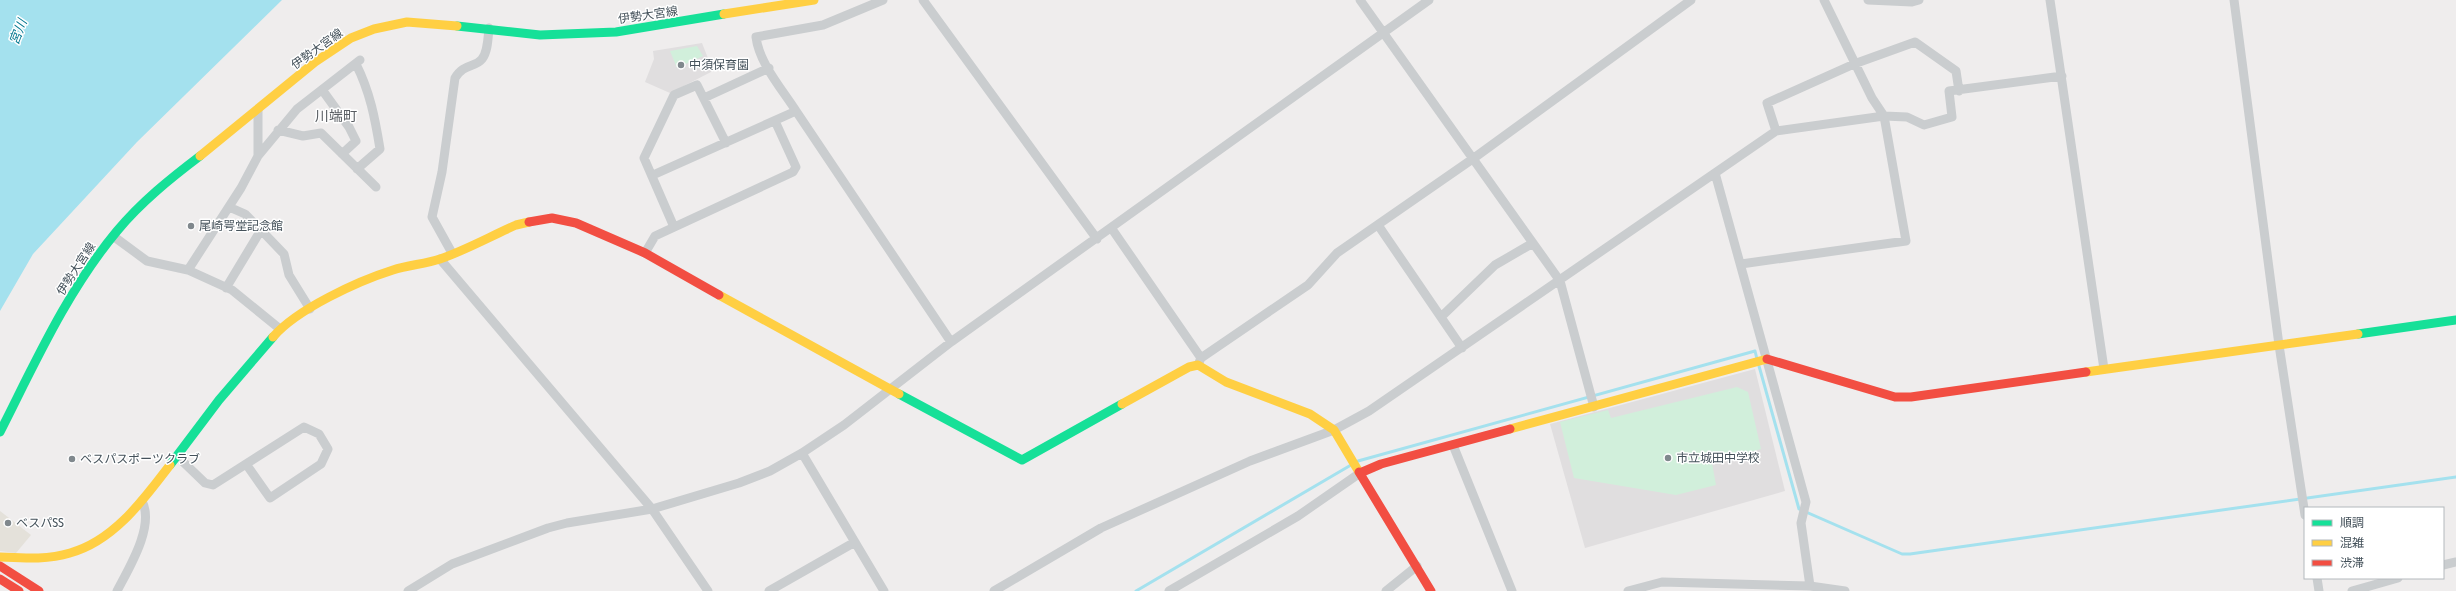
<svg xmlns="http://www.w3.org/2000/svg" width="2456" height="591" viewBox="0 0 2456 591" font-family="'Fira Sans Condensed','Noto Sans JP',sans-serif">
  <rect width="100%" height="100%" fill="#efeded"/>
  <path fill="#e4e1da" d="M0 511 31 535 16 553 0 551Z"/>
  <path fill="#e0dedf" d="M702 43 713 71 670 93 645 82 654 59 653 51Z
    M1755 369 1785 491 1585 548 1550 424Z"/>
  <path fill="#d1efdb" d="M697 46 703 56 677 68 670 51Z
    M1737 387 1748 392 1761 449 1712 463 1716 485 1676 495 1574 478 1560 422 1608 410 1611 418Z"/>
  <path fill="#a4e1ee" d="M0 0H282L137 142 33 254 0 311Z"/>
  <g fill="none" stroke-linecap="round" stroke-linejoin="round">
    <path stroke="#a4e1ee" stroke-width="3" d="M1759 366 1799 509 1902 554H1910L2456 477
      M1358 461 1755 351 1757 359
      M1136 591 1351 465"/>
    <path stroke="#cacdcf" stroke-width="9" d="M883 0 823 25 756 37C759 63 782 89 796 111L951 342
      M923 0 1097 239
      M1360 0 1560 281 1594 407
      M1868 0 1912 2 1919 0
      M2050 0 2104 369
      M2234 0 2279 345 2305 515
      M356 64C370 92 375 118 380 149L357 169
      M323 91 349 127 356 141 342 154
      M704 98 769 68
      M278 130 303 136 321 133 376 187
      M1776 131 1884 116 1907 117 1924 125 1952 117 1949 91 2062 76
      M258 156 297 109 360 60
      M1715 173 1806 502 1801 523 1810 586
      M653 175 796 111
      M1378 225 1462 348
      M674 227 644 158 674 95 697 85 726 143
      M1112 229 1201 358
      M261 230 284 254 289 275 310 309
      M113 236 147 261 188 270 232 290 280 329
      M452 253 432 217 442 172 455 78C464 63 475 68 482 59 488 52 488 37 489 28
      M645 253 655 236 793 172 796 167 775 121
      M440 259 652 509 708 591
      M1741 264 1906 241 1884 116 1872 98 1824 0
      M188 270 241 188 258 156V110
      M226 288 261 230 245 214 229 207
      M1441 317 1495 265 1533 243
      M1198 365 1201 358 1308 285 1337 253 1474 158 1691 0
      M1453 445 1512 591
      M802 453 884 591
      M177 456 205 483 213 485 304 427 319 434 328 449 321 464 270 498 246 464
      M2443 565 2456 562
      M2317 578 2319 591
      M117 591C129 568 155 526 142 501
      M408 591 452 564 548 528 567 523 652 509 739 483 770 471 802 453 844 425 951 342 1429 0
      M769 591 855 542
      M994 591 1101 528 1250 461 1334 430 1369 411 1776 131 1767 103 1854 64 1915 42 1956 71 1959 91
      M1169 591 1298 516 1360 473
      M1386 591 1417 566
      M1628 591 1662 582 1810 586 1845 591
      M2352 591 2398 578"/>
    <path stroke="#16e098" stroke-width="9" d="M457 26 540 35 616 32 724 14
      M2358 334 2456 320
      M899 394 1022 460 1122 404
      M0 432C35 363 67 291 117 231 141 202 171 178 200 156
      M170 465 219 400 273 337"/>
    <path stroke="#ffcf43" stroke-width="9" d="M724 14 814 0
      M200 156 315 62 351 38 374 29 407 22 457 26
      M719 295 899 394
      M273 337C297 309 358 281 393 270 408 265 425 264 440 259 466 250 491 236 516 225L529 222
      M2086 372 2358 334
      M1122 404 1189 367 1198 365 1226 382 1310 414 1334 430 1359 472
      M1510 429 1767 359
      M0 557C23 558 47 560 70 553 114 541 144 499 170 465"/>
    <path stroke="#f24e42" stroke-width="9" d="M529 222 552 218 576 223 645 253 719 295
      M1767 359 1895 397H1911L2086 372
      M1359 472 1431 591
      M1360 473 1381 464 1510 429
      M0 566 39 591
      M0 579 19 591"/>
  </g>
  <g fill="#80888d" stroke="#fff" stroke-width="1.5">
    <circle cx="681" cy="65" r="4"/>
    <circle cx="191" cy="226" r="4"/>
    <circle cx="1668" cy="458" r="4"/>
    <circle cx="72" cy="459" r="4"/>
    <circle cx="8" cy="523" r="4"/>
  </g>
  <g text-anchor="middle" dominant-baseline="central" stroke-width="3" stroke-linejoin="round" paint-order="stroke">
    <g font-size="12" fill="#44515a" stroke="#fff">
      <text transform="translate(648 15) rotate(-8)">伊勢大宮線</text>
      <text transform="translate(317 49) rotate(-36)">伊勢大宮線</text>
      <text transform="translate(76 269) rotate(-57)">伊勢大宮線</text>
    </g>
    <g font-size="12" fill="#44515a" stroke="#fff" text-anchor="start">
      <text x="689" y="65">中須保育園</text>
      <text x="199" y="226">尾崎咢堂記念館</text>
      <text x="1676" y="458">市立城田中学校</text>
      <text x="80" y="459">ベスパスポーツクラブ</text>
      <text x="16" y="523">ベスパSS</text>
    </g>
    <g font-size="13" font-style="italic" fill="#087b93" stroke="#fff">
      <text transform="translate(18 32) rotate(-69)">宮川</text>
    </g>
    <g font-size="14" fill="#595d62" stroke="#fff">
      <text x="336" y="116">川端町</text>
    </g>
  </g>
  <rect x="2304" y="507" width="140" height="72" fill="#ffffff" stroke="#b4b9bd"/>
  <rect x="2312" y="520" width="20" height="6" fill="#16e098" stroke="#b4b9bd"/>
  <text x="2340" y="527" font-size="12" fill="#44515a">順調</text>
  <rect x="2312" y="540" width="20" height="6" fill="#ffcf43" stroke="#b4b9bd"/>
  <text x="2340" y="547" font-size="12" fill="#44515a">混雑</text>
  <rect x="2312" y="560" width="20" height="6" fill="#f24e42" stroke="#b4b9bd"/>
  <text x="2340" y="567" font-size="12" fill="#44515a">渋滞</text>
</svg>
